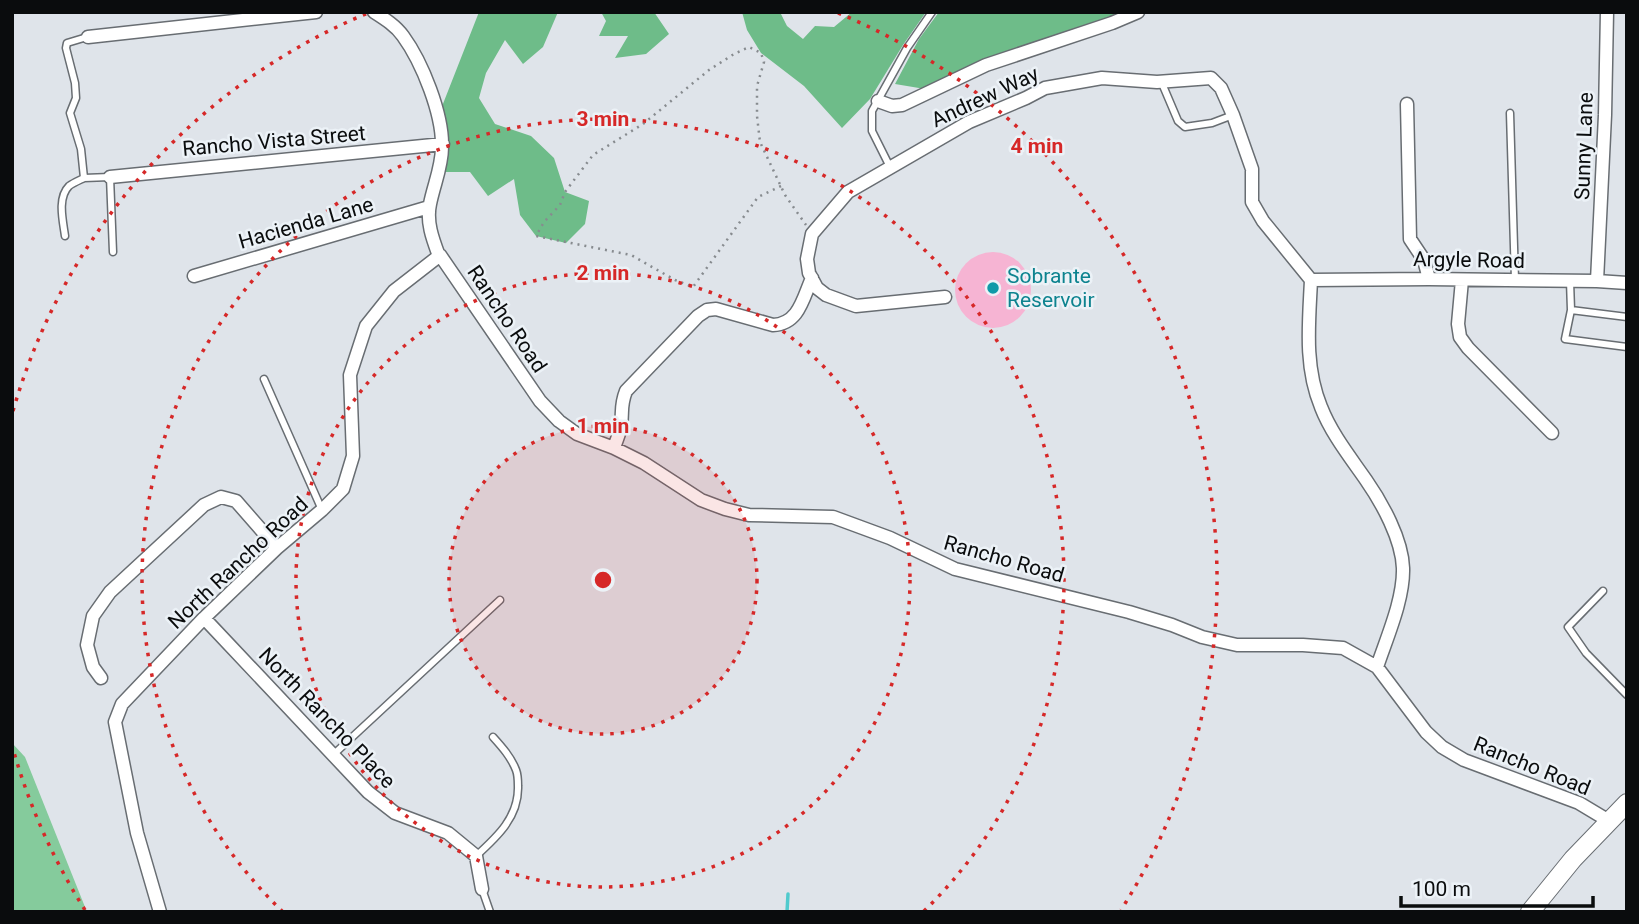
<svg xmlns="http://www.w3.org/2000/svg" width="1639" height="924" viewBox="0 0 1639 924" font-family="Roboto,sans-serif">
  <rect width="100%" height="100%" fill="#dfe4ea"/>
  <path fill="#85cb9c" d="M12 743 25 757 87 912H12Z"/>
  <path fill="#6ebc89" d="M479 12H558L543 47 523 64 505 40 486 73 479 98 495 124 531 136 554 158 565 192 589 201 585 224 566 243 536 236 520 215 514 179 488 196 470 172H440L439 114Z
    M601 12H654L669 34 646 54 615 58 628 36H599L606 21Z
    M742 12H780L787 26 803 39 815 26 834 27 852 12H926L903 45 870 99 842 128 804 86 761 53 747 30Z
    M939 12H1124L925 89 895 84 919 39Z"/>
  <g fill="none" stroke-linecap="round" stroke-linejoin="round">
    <path stroke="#50cacd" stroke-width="3.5" d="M787 912 788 894"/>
  </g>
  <path fill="#f6b4d3" d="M955 290a38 38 0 1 1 76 0a38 38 0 1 1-76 0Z"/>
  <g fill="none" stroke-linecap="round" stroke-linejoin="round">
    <g stroke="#686d72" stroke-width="9">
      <path id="lane" d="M87 37 67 43 66 48 75 83 76 98 70 113 81 149 84 178 110 177 113 252
        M1161 81 1178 121 1185 127 1212 123 1233 115
        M1510 113 1515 280
        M890 167 872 131V111L907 48 932 12
        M65 236C63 221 57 198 69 186 73 183 80 180 84 178
        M1570 281 1571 310
        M1627 317 1571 310 1565 339 1627 347
        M264 379 322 510
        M1603 591 1568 627 1586 653 1627 695
        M334 754 500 600
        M476 856C497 837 519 817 518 786 518 780 518 775 516 770 511 757 502 747 493 737
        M482 889 490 912"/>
    </g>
    <g stroke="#686d72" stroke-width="15">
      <path id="street" d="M374 12C385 19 396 26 403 36 422 62 443 114 442 147 442 167 434 184 430 204 426 222 433 240 439 256L440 255 540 401 559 421 577 434 614 448 644 463 701 500 725 509 749 515 833 517 890 538 955 569 1129 612 1172 625 1202 637 1237 645H1303L1343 648 1377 667 1426 732 1442 747 1464 760 1579 803 1609 821
        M88 37 316 12
        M878 101 892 106 902 105 986 65 1112 23 1138 12
        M1407 104 1410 239 1424 260 1429 279
        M110 177 443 144
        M194 276 429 207
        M1311 280 1429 279 1597 281 1627 283
        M1462 280 1458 324 1460 337 1468 348 1552 433
        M1597 281 1605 115 1607 12
        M945 297 856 306 826 295 817 288 809 273 807 259 812 234 848 192 969 122 1026 98 1045 88 1102 78 1157 82 1211 78 1221 88 1233 115 1252 169V202L1263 221 1311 280C1309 323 1304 366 1321 407 1331 433 1350 457 1366 480 1382 503 1402 539 1403 568 1404 599 1387 637 1377 667
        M614 448C616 441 620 433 621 426 623 411 620 406 626 391L698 316 707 310 716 309 773 325C799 324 803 298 812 278
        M204 618 368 792 395 813 448 833 476 856 482 889
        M101 678 93 667 87 645 93 616 110 592 204 505 221 497 236 501 277 548
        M160 912 137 833 115 722 122 704 204 618 277 548 322 510 343 489 353 456 350 375 366 326 394 291 439 256"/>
    </g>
    <g stroke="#686d72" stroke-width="20">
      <path id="secondary" d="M1530 912 1573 859 1627 803"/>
    </g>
    <path stroke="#878b8f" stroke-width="2.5" stroke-dasharray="2 5" stroke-linecap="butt" d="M781 186 758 197 693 287 675 280 631 255 536 236 544 222 560 205 565 192 593 155 643 124 709 70 734 54 749 47 761 53 764 62 757 86V116L760 142 785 195 806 225"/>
    <use href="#lane" stroke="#fff" stroke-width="6"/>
    <use href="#street" stroke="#fff" stroke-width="12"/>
    <use href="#secondary" stroke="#fff" stroke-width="18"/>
  </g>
  <circle cx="603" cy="580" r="154" fill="#d62828" fill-opacity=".12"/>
  <g fill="none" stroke="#d62828" stroke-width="3.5" stroke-dasharray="3.5 7">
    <circle cx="603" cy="580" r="154"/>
    <circle cx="603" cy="580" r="307"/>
    <path d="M283 912A461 461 0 1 1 923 912"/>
    <path d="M85 910A614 614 0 0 1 13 749M13 411A614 614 0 0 1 368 13M838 13A614 614 0 0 1 1121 910"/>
  </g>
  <circle fill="#0f9aa8" stroke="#ecf2f7" stroke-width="2.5" cx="993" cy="288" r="7"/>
  <g text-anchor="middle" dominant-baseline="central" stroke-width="5" stroke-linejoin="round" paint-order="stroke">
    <g font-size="21" fill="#0a0c0d" stroke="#ecf2f7">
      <text transform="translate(985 97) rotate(-25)">Andrew Way</text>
      <text transform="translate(274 141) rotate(-5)">Rancho Vista Street</text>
      <text transform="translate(1584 146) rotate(-88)">Sunny Lane</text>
      <text transform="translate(306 223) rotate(-16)">Hacienda Lane</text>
      <text transform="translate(1469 260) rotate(1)">Argyle Road</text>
      <text transform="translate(507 319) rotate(56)">Rancho Road</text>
      <text transform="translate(1004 559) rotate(16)">Rancho Road</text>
      <text transform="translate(238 563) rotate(-43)">North Rancho Road</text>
      <text transform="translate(327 718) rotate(46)">North Rancho Place</text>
      <text transform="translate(1532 766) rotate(22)">Rancho Road</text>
    </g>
    <g font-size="21" fill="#0d838f" stroke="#ecf2f7" text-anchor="start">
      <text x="1007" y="276">Sobrante<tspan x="1007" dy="24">Reservoir</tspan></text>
    </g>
  </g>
  <circle cx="603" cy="580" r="10" fill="#d62828" stroke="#ecf2f7" stroke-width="3.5"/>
  <g font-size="21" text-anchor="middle" font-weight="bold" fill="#d62828" stroke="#ecf2f7" stroke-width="5" stroke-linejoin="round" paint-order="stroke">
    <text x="603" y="126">3 min</text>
    <text x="1037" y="153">4 min</text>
    <text x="603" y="280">2 min</text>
    <text x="603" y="433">1 min</text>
  </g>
  <rect width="1639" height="924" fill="none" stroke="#0a0c0d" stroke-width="28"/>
  <path d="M1401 896v10h192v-10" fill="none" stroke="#0a0c0d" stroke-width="3.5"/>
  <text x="1412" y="896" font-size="21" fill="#0a0c0d" stroke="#ecf2f7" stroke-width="5" paint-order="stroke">100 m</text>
</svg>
